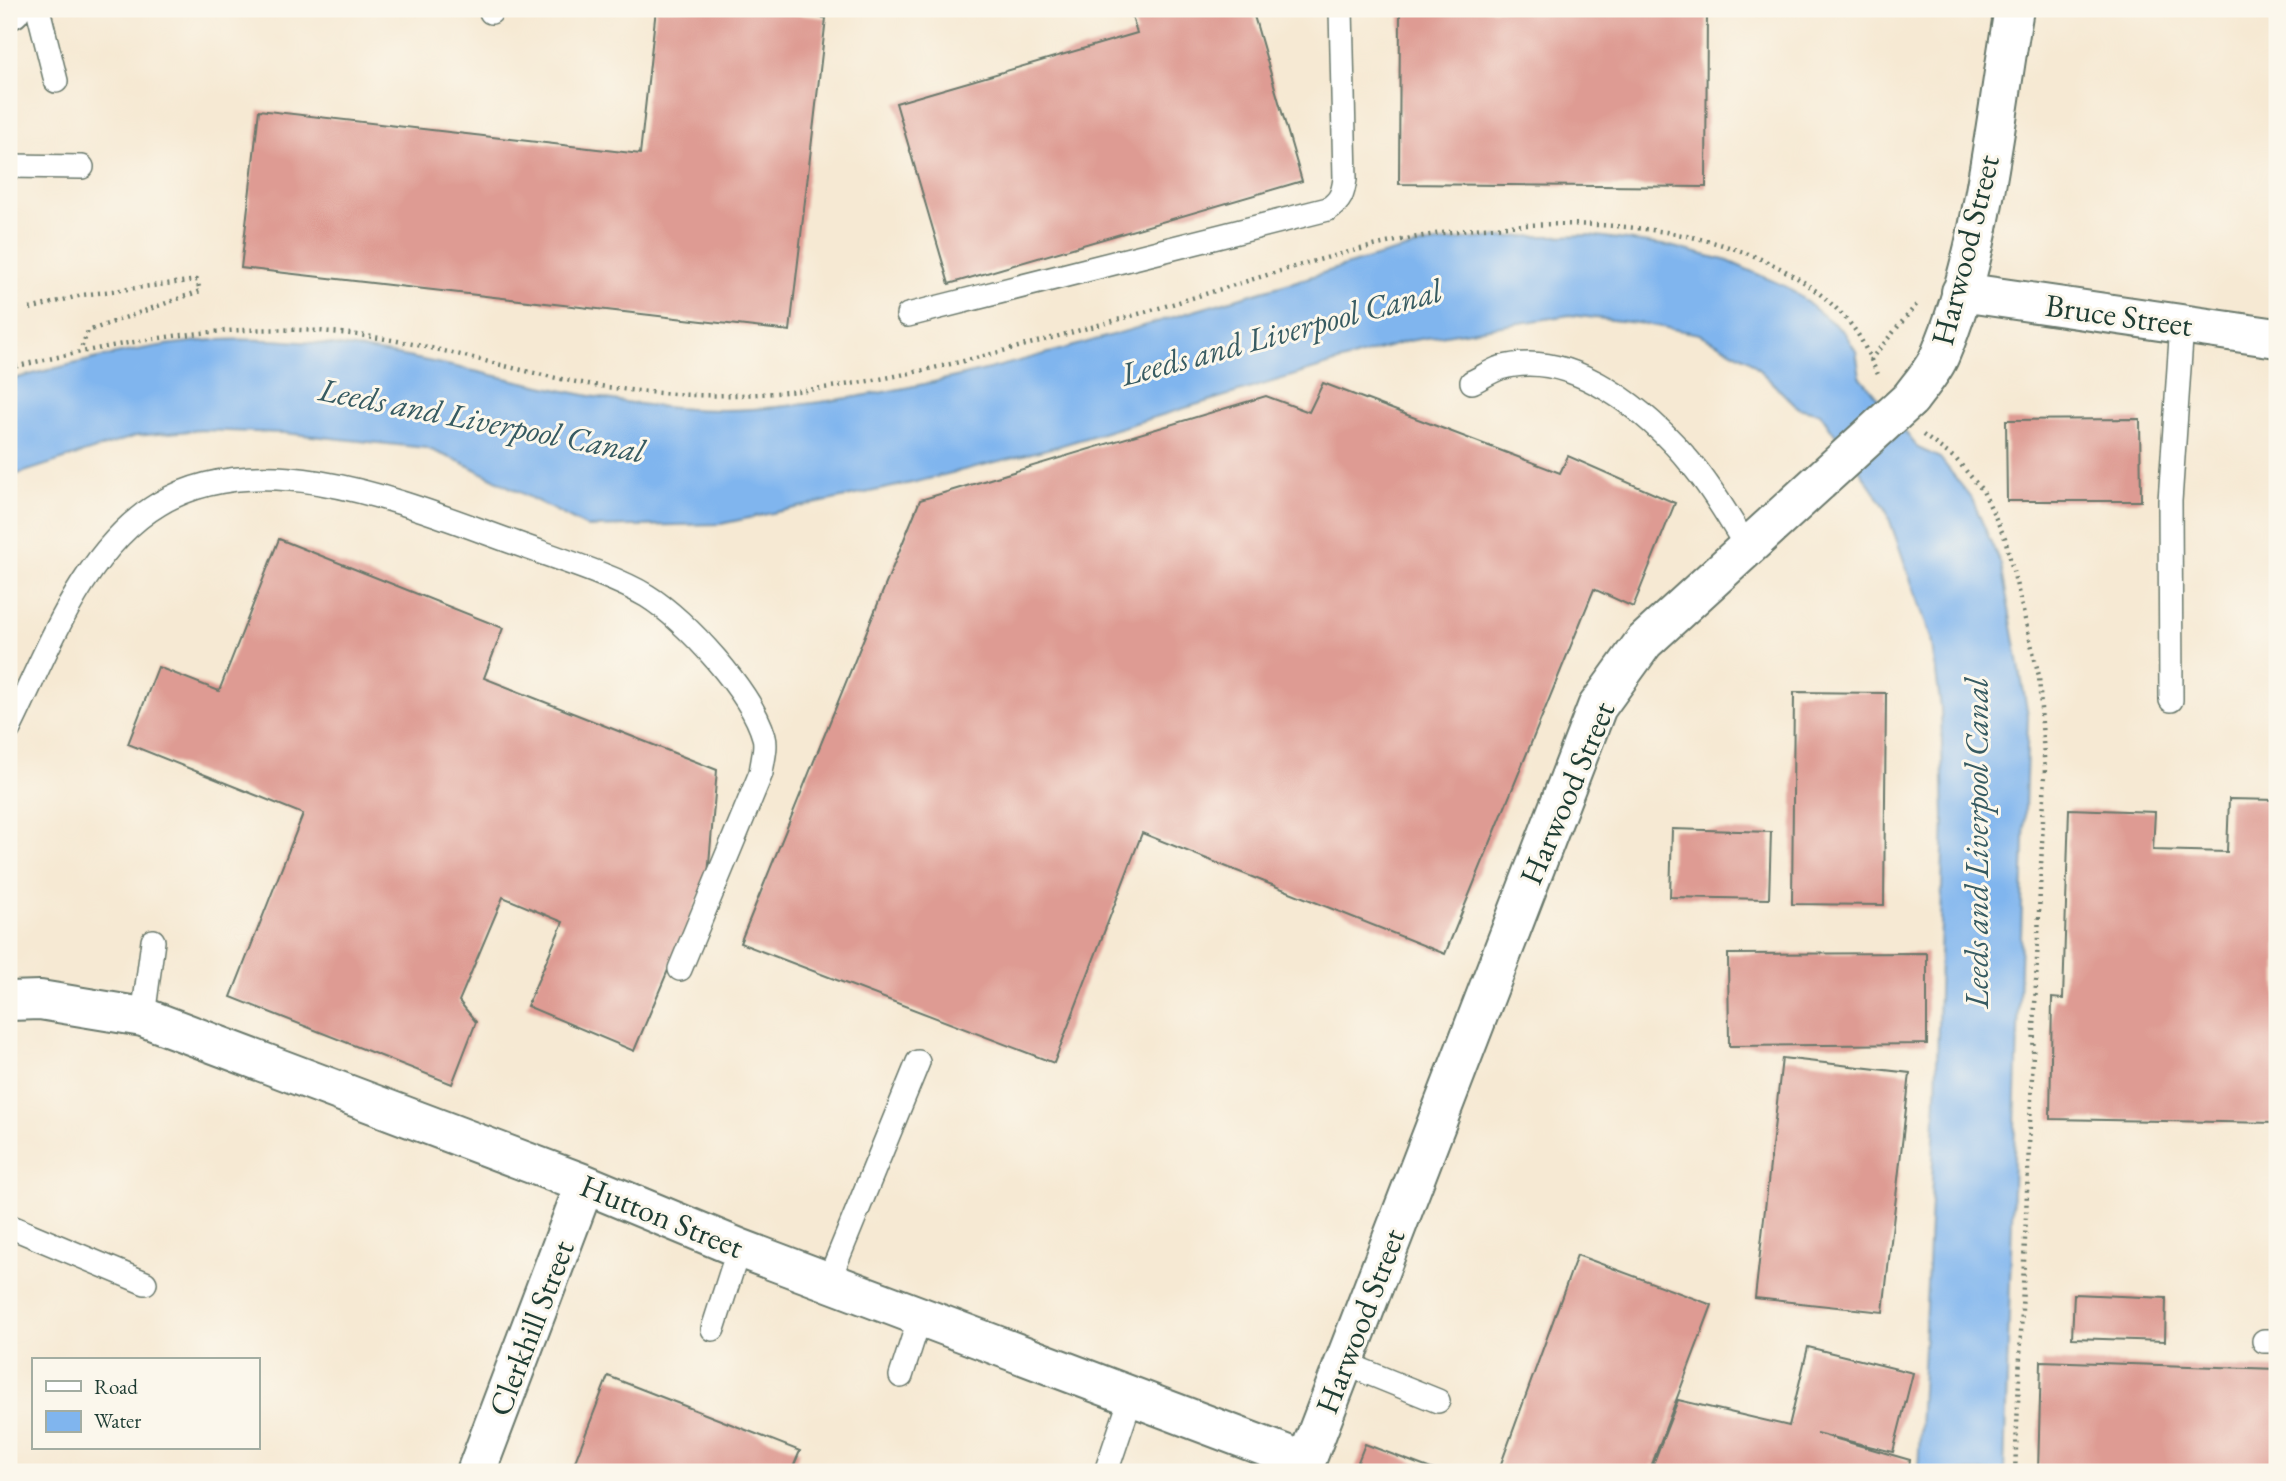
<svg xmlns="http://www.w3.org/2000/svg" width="2286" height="1481" viewBox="0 0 2286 1481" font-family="'EB Garamond',serif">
  <rect width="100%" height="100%" fill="#fbf7ec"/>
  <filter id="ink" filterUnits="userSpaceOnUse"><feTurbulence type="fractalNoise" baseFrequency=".0143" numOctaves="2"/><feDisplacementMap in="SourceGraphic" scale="14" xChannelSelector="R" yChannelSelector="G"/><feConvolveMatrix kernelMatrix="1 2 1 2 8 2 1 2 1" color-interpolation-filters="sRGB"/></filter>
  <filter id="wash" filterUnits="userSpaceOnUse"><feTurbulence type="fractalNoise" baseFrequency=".00686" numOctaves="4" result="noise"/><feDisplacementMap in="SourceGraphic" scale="28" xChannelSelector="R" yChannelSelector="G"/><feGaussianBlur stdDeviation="1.57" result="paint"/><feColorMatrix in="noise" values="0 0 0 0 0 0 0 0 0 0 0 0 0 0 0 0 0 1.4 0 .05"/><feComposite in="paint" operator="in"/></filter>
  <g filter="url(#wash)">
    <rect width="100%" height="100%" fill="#f6e9d3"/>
    <path fill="#80b5ee" stroke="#507991" stroke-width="2" d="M1589 235 1670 246 1728 261 1789 288 1844 332 1856 351 1860 376 1918 448 1940 458 1972 499 2001 565 2028 715 2004 1472H1918L1936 1097 1944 816 1941 708 1931 638 1885 507 1820 413 1798 408 1748 359 1699 334 1645 324 1570 315 1408 341 1059 446 916 482 721 524 587 527 463 463 426 448 284 433 201 430 136 436 9 477V380C76 363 145 344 215 340 271 338 329 343 385 353 506 373 627 417 752 409 935 397 1111 333 1287 284 1331 271 1375 255 1419 246 1474 235 1533 237 1589 235Z"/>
    <g id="blocks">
      <path fill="#de9b93" d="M656 9H750L826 18 790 331 241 268 259 110 640 154Z
        M1130 9H1252L1302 181 949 284 896 103 1137 33Z
        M1400 9H1707L1706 187 1399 184Z
        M1323 383 1560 473 1568 456 1675 503 1633 607 1594 589 1445 954 1142 833 1054 1063 740 943 920 500 1266 396 1309 412Z
        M2140 419 2141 501H2007L2006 420Z
        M279 539 503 628 484 678 717 770 708 875 634 1051 527 1006 563 922 503 897 459 1001 476 1022 452 1084 231 997 303 814 128 744 158 667 219 691Z
        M1794 692 1886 693 1884 905 1792 904Z
        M2229 799 2277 800V1123L2050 1119 2052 998 2063 999 2069 809 2155 812 2153 850 2227 852Z
        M1672 829 1771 832 1769 899 1670 897Z
        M1927 953V1044L1729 1046 1728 954Z
        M1782 1058 1910 1073 1883 1312 1755 1298Z
        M1577 1255 1712 1305 1649 1472H1498Z
        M2074 1294 2166 1298 2165 1341 2072 1338Z
        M1808 1347 1913 1373 1893 1452 1816 1433 1910 1460 1908 1472H1650L1678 1400 1789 1426Z
        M2041 1361 2277 1369V1472H2038Z
        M608 1376 800 1451 791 1472H571Z
        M1365 1444 1439 1472H1354Z"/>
    </g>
  </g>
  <g filter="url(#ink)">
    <use href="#blocks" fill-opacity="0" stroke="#6a796c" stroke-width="2"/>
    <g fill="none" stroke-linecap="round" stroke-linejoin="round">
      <g stroke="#6a796c" stroke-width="26">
        <path id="service" d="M38 9 56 81
          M491 12V9
          M9 166 82 167
          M908 315 1328 209C1341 201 1343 193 1345 179L1341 9
          M1472 382C1481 378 1491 371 1500 368 1573 347 1651 414 1694 467 1714 491 1730 520 1747 547
          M2171 700 2170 501 2182 324
          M9 729C47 653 83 549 159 504 264 441 411 506 515 543 553 557 614 576 647 596 686 620 752 693 764 737 767 747 762 763 761 773L680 969
          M143 1017 153 941
          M9 1226 145 1283
          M828 1282 918 1062
          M713 1329 739 1248
          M2264 1341H2277
          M1344 1363 1438 1401
          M901 1376 920 1317
          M1106 1472 1132 1395"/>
      </g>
      <g stroke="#6a796c" stroke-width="42">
        <path id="minor" d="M9 10 11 9
          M1961 292 2277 338
          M1910 399C1920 385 1934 370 1940 355 1984 252 1995 119 2014 9
          M9 1001 40 1000 143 1017 585 1184 739 1248 1306 1462
          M476 1472 585 1184
          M1302 1472 1597 707 1644 642 1819 482"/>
      </g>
      <path stroke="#6a796c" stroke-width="4.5" stroke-dasharray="2 5" stroke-linecap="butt" d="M30 309 82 295 197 280 200 291 88 331 80 351
        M1870 360 1917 304
        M9 368C130 340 234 319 359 335 431 344 500 367 571 381 624 391 684 397 738 395 867 391 990 355 1113 321 1202 297 1289 265 1378 245 1517 213 1754 203 1852 326 1864 341 1871 362 1880 378
        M1923 435 1956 459 1983 491 2005 538 2039 676 2045 773 2015 1472"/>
      <use href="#service" stroke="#fff" stroke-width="23"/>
      <use href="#minor" stroke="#fff" stroke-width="38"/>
      <g stroke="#6a796c" stroke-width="42" stroke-linecap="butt">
        <path id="minor-bridge" d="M1819 482 1910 399"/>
      </g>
      <use href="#minor-bridge" stroke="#fff" stroke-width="38"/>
    </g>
  </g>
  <g text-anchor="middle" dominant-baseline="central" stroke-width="6" stroke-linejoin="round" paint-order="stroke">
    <g font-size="32" fill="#1f3d34" stroke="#fbf7ec">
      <text transform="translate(1965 250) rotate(-76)">Harwood Street</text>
      <text transform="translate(2119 315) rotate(8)">Bruce Street</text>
      <text transform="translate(1567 793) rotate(-67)">Harwood Street</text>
      <text transform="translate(662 1216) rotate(22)">Hutton Street</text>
      <text transform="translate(1360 1321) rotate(-69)">Harwood Street</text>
      <text transform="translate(531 1328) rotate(-69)">Clerkhill Street</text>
    </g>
    <g font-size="33" font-style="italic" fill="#375b62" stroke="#fbf7ec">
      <text transform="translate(1281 332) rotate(-15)">Leeds and Liverpool Canal</text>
      <text transform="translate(482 420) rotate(11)">Leeds and Liverpool Canal</text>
      <text transform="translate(1976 843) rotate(-90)">Leeds and Liverpool Canal</text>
    </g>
  </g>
  <rect width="2286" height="1481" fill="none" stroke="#fbf7ec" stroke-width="35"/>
  <rect x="32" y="1358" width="228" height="91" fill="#fbf7ec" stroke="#a3ada2" stroke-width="2"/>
  <rect x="46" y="1381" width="35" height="10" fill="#ffffff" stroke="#a3ada2" stroke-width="2"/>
  <text x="94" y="1394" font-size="21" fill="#1f3d34">Road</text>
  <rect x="46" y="1411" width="35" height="21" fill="#80b5ee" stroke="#a3ada2" stroke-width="2"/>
  <text x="94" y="1428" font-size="21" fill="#1f3d34">Water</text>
</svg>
